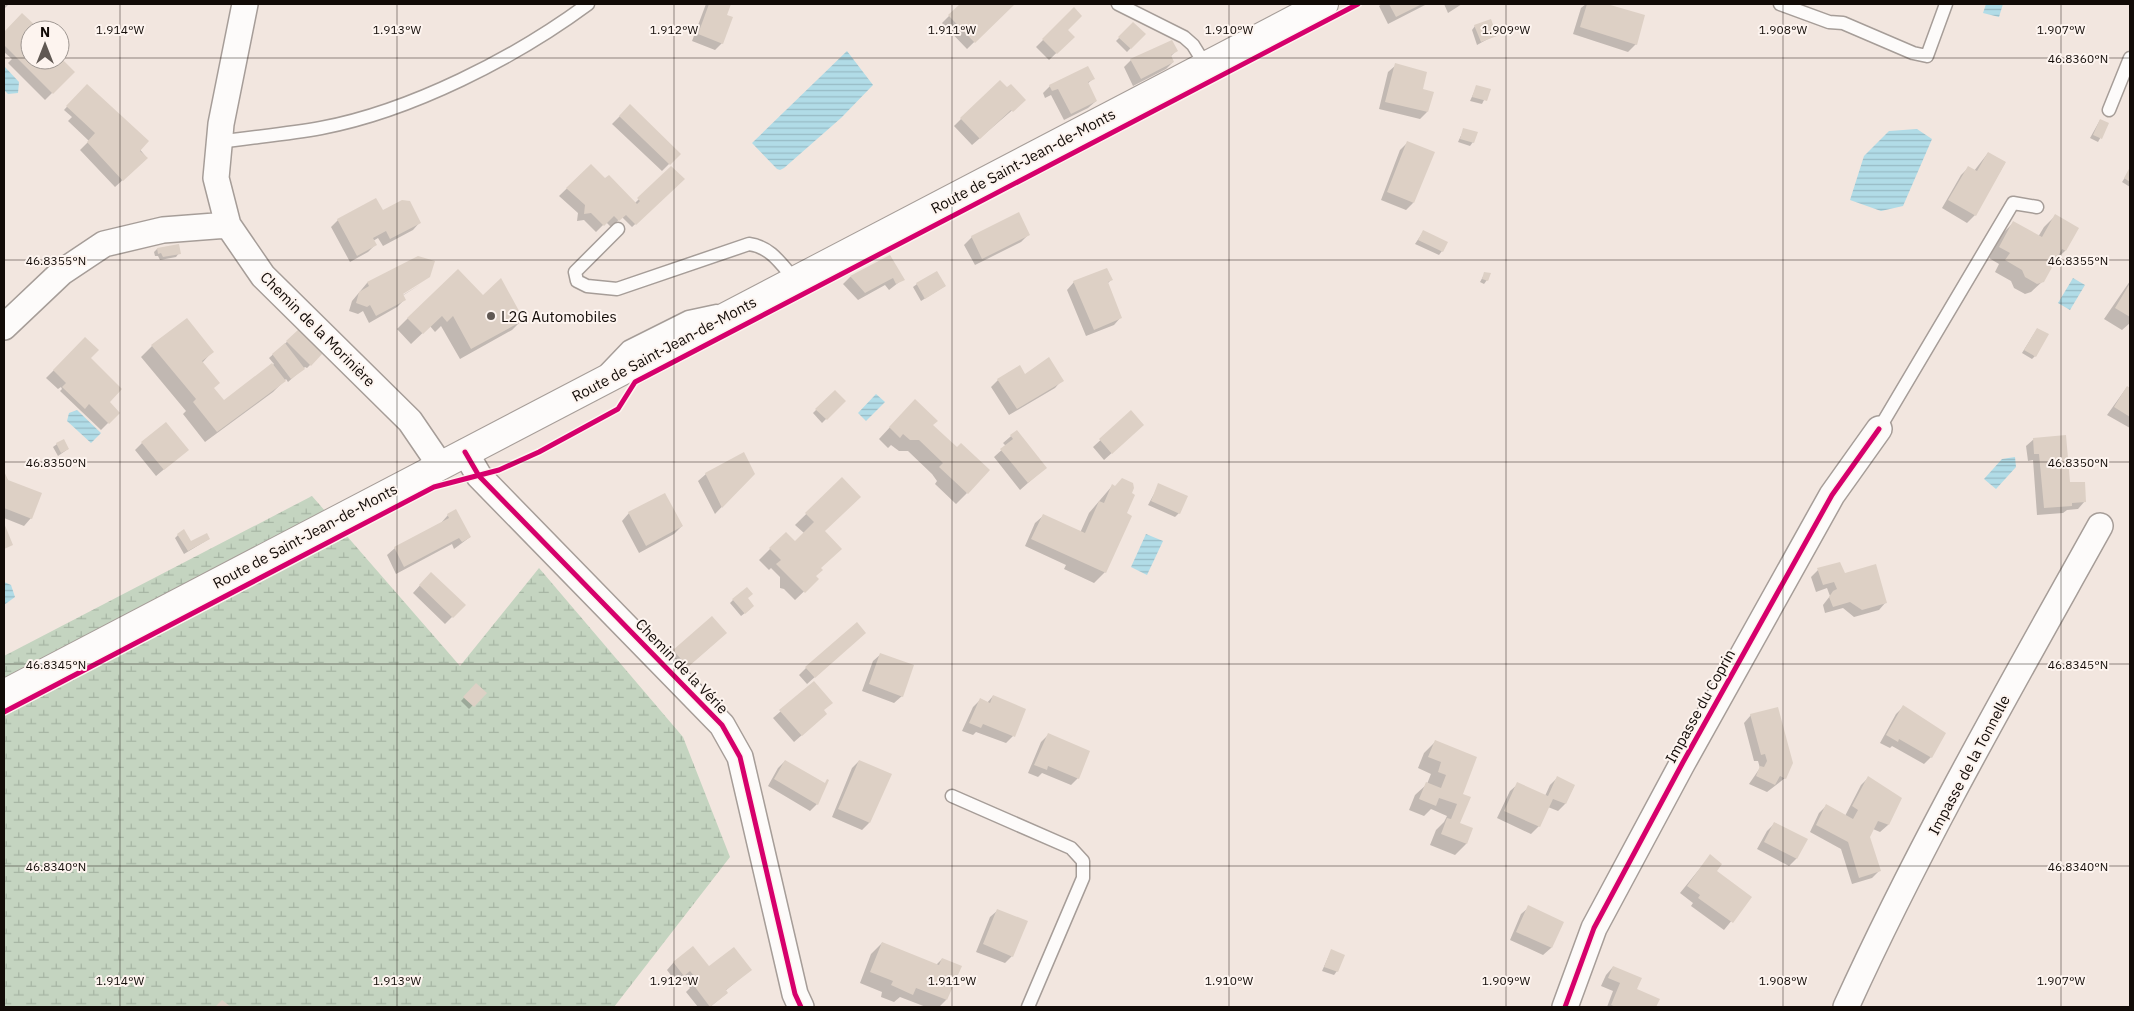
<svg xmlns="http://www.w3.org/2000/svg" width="2134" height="1011" viewBox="0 0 2134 1011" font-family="'IBM Plex Sans',sans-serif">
  <defs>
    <pattern id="wetland-marsh" width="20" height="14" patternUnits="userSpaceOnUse" patternTransform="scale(1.25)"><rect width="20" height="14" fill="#c4d4c0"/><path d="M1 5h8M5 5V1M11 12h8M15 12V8" fill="none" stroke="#a7b5a4"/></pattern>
    <pattern id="water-rules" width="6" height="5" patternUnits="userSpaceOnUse" patternTransform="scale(1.25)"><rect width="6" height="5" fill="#b1dce7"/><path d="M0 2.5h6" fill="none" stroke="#97bbc5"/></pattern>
  </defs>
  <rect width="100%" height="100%" fill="#f2e6df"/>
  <path fill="url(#wetland-marsh)" d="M312 496 460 666 539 568 683 737 730 857 614 1007H4V656Z"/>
  <path fill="url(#water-rules)" d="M1986 4H2003L1999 17 1983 13Z
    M847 51 873 85 841 118 784 168 780 170 777 169 752 143Z
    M4 66 19 82 18 93 8 94 4 90Z
    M1917 129 1932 139 1903 206 1881 211 1850 200 1864 156 1889 131Z
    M2073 278 2085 285 2070 310 2058 303Z
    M876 394 885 402 866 421 858 413Z
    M77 410 101 433 91 443 67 421 69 413Z
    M2015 457 2016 467 1996 489 1984 479 2002 459Z
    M1146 534 1163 541 1147 575 1131 567Z
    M4 582 11 585 15 597 4 605Z"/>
  <path fill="#0003" d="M4 4H9L4 9Z
    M706 4H730L725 15 722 43 715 50 692 41Z
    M961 4H1013L967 49 942 23Z
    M1382 4H1427L1388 24 1379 6Z
    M1444 4H1462L1448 13Z
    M1586 4H1598L1643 16 1636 44 1628 52 1573 34 1581 8Z
    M1074 9 1067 30 1073 37 1049 60 1036 47Z
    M22 14 39 30H30V60L60 59 73 72 45 100 8 63 12 59 4 52V33Z
    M1133 24 1144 34 1127 52 1116 41Z
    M1475 26 1495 35 1477 45 1472 30Z
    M1176 51 1170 57 1173 62 1166 69 1133 86 1124 67 1131 60Z
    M1396 65 1421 90 1427 112 1420 119 1379 109 1388 72Z
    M1093 79 1087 84 1096 101 1088 108 1064 120 1051 95 1045 98 1043 93 1050 86Z
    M87 85 147 158 115 187 80 150 89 141 68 121 72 117 64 110Z
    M1477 86 1489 90 1482 104 1470 101Z
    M1024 100 972 145 954 126 961 119Z
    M630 106 679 154 662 171 612 124Z
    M2100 120 2108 124 2098 142 2090 138Z
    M1464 129 1473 142 1470 146 1458 142Z
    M1407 143 1413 203 1406 210 1381 200 1400 150Z
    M1988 153 2005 163 1975 215 1967 223 1942 208 1961 175 1968 168 1974 171Z
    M591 165 605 180 635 203 671 167 676 186 632 227 622 217 611 227 606 222 596 232 584 220 577 221 578 213 559 196Z
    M2130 170V187L2122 182Z
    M382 212 420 222 413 230 383 246 378 238 373 241 375 245 368 252 350 262 331 227 338 220Z
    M2055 216 2077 228 2065 251 2053 262 2043 281 2031 292 2025 294 2014 288 2011 281 1995 272 1999 264 1989 258 2002 234 2013 223 2038 237 2044 227Z
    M1423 232 1442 251 1439 255 1415 244Z
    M1028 235 1021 242 975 265 964 245 972 237Z
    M157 249 179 253 176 257 160 260 158 256H155L154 252Z
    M890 256 903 279 889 290 885 285 858 300 843 284 850 277Z
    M419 257 397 296 398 298 421 284 402 296 404 300 397 307 369 323 363 311 358 314 349 311 352 301 367 283Z
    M1485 273 1487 280 1484 284 1480 282Z
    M1111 280 1107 284 1121 317 1114 325 1086 336 1067 290 1074 282Z
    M2130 281V323L2122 330 2104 319Z
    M917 284 945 286 921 301 913 287Z
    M483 297 523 319 512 330 460 359 441 326 435 332 430 326 411 344 397 329 408 318Z
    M2037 329 2035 356 2032 359 2022 353Z
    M299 331 322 353 307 368 305 367 288 382 286 379 273 392 205 442 183 414 186 411 141 357 152 346 212 352 202 363 219 405 274 364 269 358Z
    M85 339 89 358 108 402 118 413 101 430 60 391 62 389 61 387 58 389 46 378Z
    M998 380H1062L1055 388 1009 415 991 387Z
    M2127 387 2130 390V428L2107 415Z
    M835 391 844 401 822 423 813 413Z
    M904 412 931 425 967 493 956 504 935 484 937 481 932 474 908 451H899L891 445 888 448 879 439Z
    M1131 412 1135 432 1104 460 1093 447Z
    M1017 431 1045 468 1020 490 994 457 1006 446 1003 443Z
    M2034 439 2085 501 2078 509 2067 510 2063 513 2037 515 2033 460 2028 461 2026 446Z
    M142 443 187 450 156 476 135 450Z
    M57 444 68 449 58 456 53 447Z
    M754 473 715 514 698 481 706 474Z
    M4 474 31 518 24 526 4 518Z
    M842 479 823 531 820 568 815 576 817 579 795 600 784 589 780 588V577L771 568 769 570 759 560 786 533 795 542 804 533 795 525Z
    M1159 485 1179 513 1175 517 1148 505Z
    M1112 486 1130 494 1105 572 1094 583 1064 569 1066 565 1025 546 1035 523 1043 516 1080 533 1089 513Z
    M629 513 682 526 674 534 639 553 622 521Z
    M448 515 470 537 454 549 452 544 396 574 387 555 395 548 441 523Z
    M178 535 190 542 209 539 184 554 175 538Z
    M1818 570 1844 574 1886 602 1879 610 1854 617 1843 608 1825 613 1823 605 1830 596 1827 588 1816 592 1811 577Z
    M431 573 464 605 445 624 413 593Z
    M746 598 750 609 741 616 730 603 733 600Z
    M712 618 718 640 680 673 667 659Z
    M842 653 807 684 799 675 806 668Z
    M881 654 902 696 894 703 862 691 873 661Z
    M813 683 823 711 818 721 794 742 773 718Z
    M476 685 485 693 469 709 461 701Z
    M993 696 1013 736 1006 743 976 732 973 735 962 731 973 707 980 700 987 703Z
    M1903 707 1931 757 1924 764 1892 746 1890 748 1880 743 1896 714Z
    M1751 715 1785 778 1767 792 1749 784 1760 768 1758 761H1754L1744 723Z
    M1048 735 1078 778 1071 785 1042 773 1038 777 1028 773 1041 742Z
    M1435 742 1461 794 1459 824 1472 829 1466 844 1455 855 1430 845 1436 830 1444 822 1447 816 1431 809 1424 816 1409 810 1415 795 1427 784 1431 774 1418 768 1424 753Z
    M785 761 817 804 810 811 768 786 778 768Z
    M859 761 869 823 862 830 832 817 852 768Z
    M1557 778 1574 786 1565 804 1558 811 1548 807 1539 826 1531 834 1497 818 1510 791 1518 784 1545 796 1550 785Z
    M1868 778 1900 799 1888 825 1880 832 1873 829 1869 837 1879 871 1872 878 1852 884 1841 849 1810 832 1819 813 1826 806 1845 816 1861 785Z
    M1775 823 1806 840 1796 859 1789 866 1757 849 1767 831Z
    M1710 856 1715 872 1750 898 1724 930 1691 906 1693 903 1680 893Z
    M1529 907 1562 922 1551 948 1543 955 1510 940 1521 914Z
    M998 910 1012 956 1005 963 976 952 990 917Z
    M882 943 936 965 942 959 946 1000 939 1007H926L900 997 894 1002 881 997 882 992 860 983 871 954Z
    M1331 951 1337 971 1334 975 1322 971Z
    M674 962 709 968 750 970 725 991 727 993 710 1007H698L686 992 690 988 682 978 676 982 667 970Z
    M1613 967 1636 990 1658 999 1655 1007H1607L1613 991 1601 986 1606 975Z"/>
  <path fill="#ddd0c5" d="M709 4H731L727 15 733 17 723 44 698 34Z
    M960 4H1015L975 43 948 15Z
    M1389 4H1422L1396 17Z
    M1587 4H1607L1645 15 1637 45 1580 27Z
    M1074 7 1082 16 1068 30 1075 37 1057 54 1042 39Z
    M22 13 39 29 44 24 51 30H30V60H60V57L75 72 53 94 4 45V32Z
    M1491 19 1497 36 1481 42 1474 25Z
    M1133 22 1146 34 1131 49 1118 37Z
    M1172 40 1178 51 1171 55 1174 62 1141 79 1130 59Z
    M1395 63 1427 72 1423 89 1434 92 1428 112 1385 102Z
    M1088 66 1095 79 1088 82 1097 101 1071 114 1058 89 1052 91 1049 85Z
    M1000 80 1007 87 1011 84 1026 100 1013 112 1011 110 980 139 960 118Z
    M87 84 149 141 140 151 148 158 123 181 87 142 95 133 66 106Z
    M1476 85 1491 89 1487 101 1472 97Z
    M630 104 681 154 670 165 619 116Z
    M2100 119 2109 123 2102 139 2093 135Z
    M1463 128 1478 132 1474 143 1460 139Z
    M1407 141 1435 152 1414 203 1387 192Z
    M1988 152 2006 162 1976 216 1948 200 1968 166 1977 171Z
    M591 164 605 178 609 175 637 204 640 201 637 198 671 166 685 179 636 225 626 215 619 221 614 216 604 226 591 213 584 214 585 205 566 188Z
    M2130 167V182L2124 178Z
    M376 198 383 210 402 200 410 201 421 223 390 239 386 231 373 238 377 245 357 256 337 219Z
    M1019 212 1030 235 982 259 971 236Z
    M2055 214 2079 228 2066 251 2062 249 2044 282 2037 284 2025 277 2022 270 2005 260 2010 253 1999 247 2013 221 2042 237Z
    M1423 230 1448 242 1443 252 1418 240Z
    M179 244 181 254 163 257 161 253 158 254 157 248Z
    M890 255 905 280 896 284 893 278 865 293 850 276Z
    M418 256 435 261 430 277 403 294 406 300 376 316 370 305 367 307 356 303 359 292 369 286 367 282Z
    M1107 268 1113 280 1108 282 1122 318 1094 330 1073 281Z
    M458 269 483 295 501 278 524 320 471 349 453 316 447 322 442 316 423 334 407 318Z
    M937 271 946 286 925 299 916 283Z
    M1484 272 1491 273 1488 281 1482 279Z
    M2130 283V317L2115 308Z
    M187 318 214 352 202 361 220 383 214 388 224 400 272 363 286 381 217 432 193 402 196 399 151 345Z
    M2037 328 2049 334 2036 357 2024 350Z
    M299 329 323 353 311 366 286 341Z
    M85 337 99 350 91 358 122 389 110 402 120 413 109 424 89 404 85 409 62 387 66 383 53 370Z
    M285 343 305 369 291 379 272 354Z
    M1049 357 1064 381 1017 409 997 379 1020 365 1025 374Z
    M2127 386 2130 388V417L2114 407Z
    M835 390 846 401 827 420 815 409Z
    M915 399 938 421 933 425 957 447 961 443 990 470 968 494 939 467 943 463 919 440H910L903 434 900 438 889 427Z
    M1131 410 1144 425 1112 454 1099 439Z
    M166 422 189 450 164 470 141 442Z
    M1017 430 1047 468 1028 483 1000 449 1013 439 1010 435Z
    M2066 435 2070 482H2085L2086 502 2072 503V506L2044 508 2039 454H2034L2033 438Z
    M64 439 69 449 61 453 56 443Z
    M744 452 755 474 722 508 705 473Z
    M4 471 8 480 42 493 32 519 4 508Z
    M842 477 861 497 825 531 842 549 821 568 823 570 816 576 819 579 805 593 776 564 781 560 769 548 786 532 795 541 814 522 805 513Z
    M1122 478 1133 483 1134 488 1132 493 1135 495 1127 513 1132 516 1106 573 1031 539 1043 514 1085 533 1099 501 1104 503 1112 484 1115 486Z
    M1158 483 1188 496 1180 514 1151 501Z
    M665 493 683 526 646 546 628 512Z
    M456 509 471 537 462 542 459 538 404 567 394 547 449 518 447 514Z
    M4 523 13 545 4 549Z
    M184 529 191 541 207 533 210 539 188 551 177 534Z
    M1840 562 1845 573 1876 564 1887 603 1862 610 1850 602 1833 607 1829 597 1833 591 1837 589 1834 582 1823 585 1817 568Z
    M431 572 466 605 453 618 419 585Z
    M747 587 753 594 748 598 754 606 745 614 732 599Z
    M712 616 727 633 688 667 673 650Z
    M857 622 866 633 815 678 805 667Z
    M880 653 914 665 903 697 869 684Z
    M814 681 833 703 824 710 827 714 802 736 779 710Z
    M476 683 487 693 474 707 463 697Z
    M993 695 1026 709 1015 737 983 724 981 728 969 723 980 698 990 703Z
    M1903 705 1946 733 1932 758 1899 739 1898 742 1886 735Z
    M1778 707 1793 763 1786 779 1780 776 1775 785 1756 776 1760 766 1764 767 1767 761 1765 754 1761 755 1750 714Z
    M1048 733 1090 751 1079 779 1048 766 1047 770 1034 765Z
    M1435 740 1477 757 1463 794 1471 797 1460 823 1473 828 1467 844 1441 834 1447 818 1451 819 1457 804 1439 798 1436 806 1419 799 1426 782 1441 788 1446 775 1438 772 1441 762 1428 757Z
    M785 760 825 783 827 779 829 780 818 805 774 779Z
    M859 760 892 774 870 823 838 809Z
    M1557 776 1575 785 1566 804 1553 799 1540 827 1504 811 1517 782 1548 796Z
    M1868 776 1902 798 1889 825 1878 821 1870 837 1881 871 1859 878 1848 842 1816 825 1826 804 1853 819 1858 810 1852 806Z
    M1774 822 1808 839 1797 859 1764 842Z
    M1710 854 1722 864 1717 871 1752 897 1733 923 1698 898 1700 895 1687 886Z
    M1528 905 1564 922 1552 948 1516 932Z
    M997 909 1028 921 1013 957 983 944Z
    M882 942 939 965 942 958 962 966 947 1000 916 988 913 995 891 985 893 981 870 972Z
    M693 946 709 966 734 947 752 970 726 990 728 993 710 1007 692 983 697 980 690 971 684 976 673 962Z
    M1331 949 1345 955 1338 972 1324 967Z
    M1613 966 1642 978 1637 989 1660 999 1656 1007H1616L1611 1005 1620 983 1608 978Z
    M222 1000 231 1007H215Z"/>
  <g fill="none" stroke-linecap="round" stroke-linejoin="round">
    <g stroke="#a69d98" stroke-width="15">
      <path id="service" d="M1118 4 1184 37 1193 45 1206 66
        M1780 4 1829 22 1843 23 1913 53 1927 56 1946 4
        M2109 110 2130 58
        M219 142C253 137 288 134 321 128 411 111 515 58 588 4
        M618 229 575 272 577 281 587 286 617 289 749 244C771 247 781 264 795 280
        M606 370 628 347 688 317 716 311
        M1879 429 2013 203 2037 207
        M952 796 1071 848 1083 861V878L1028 1007"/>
    </g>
    <g stroke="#a69d98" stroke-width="28">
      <path id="minor" d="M245 4 221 124 216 178 228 225 263 276 410 421 440 465
        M4 327 62 272 104 244 163 230 228 225
        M465 452 479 476 722 725 740 757 795 994 801 1007
        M1565 1007 1594 928 1682 764 1832 495 1879 429
        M1846 1007C1921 842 2012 684 2100 526"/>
    </g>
    <g stroke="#a69d98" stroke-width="30">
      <path id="secondary" d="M4 694 1324 4"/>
    </g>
    <use href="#service" stroke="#fdfbfa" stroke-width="12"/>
    <use href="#minor" stroke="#fdfbfa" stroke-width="25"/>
    <use href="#secondary" stroke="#fdfbfa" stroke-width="28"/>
    <g stroke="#fdf4ef" stroke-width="8">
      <path id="cycleway" d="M465 452 479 476 722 725 740 757 795 994 801 1007
        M4 712 434 487 499 470 539 452 618 409 635 382 1358 4
        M1565 1007 1594 928 1682 764 1832 495 1879 429"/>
    </g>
    <use href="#cycleway" stroke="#d6006c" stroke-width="5"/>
  </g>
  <path fill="none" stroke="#120b07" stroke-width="1" stroke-opacity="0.45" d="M120 4V1007M397 4V1007M674 4V1007M952 4V1007M1229 4V1007M1506 4V1007M1783 4V1007M2061 4V1007M4 58H30M60 58H2130M4 260H2130M4 462H2130M4 664H2130M4 866H2130"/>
  <circle fill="#605853" stroke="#fdf4ef" stroke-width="2" cx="491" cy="316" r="5"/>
  <g text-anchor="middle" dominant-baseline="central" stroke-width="4" stroke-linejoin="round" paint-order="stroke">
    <g font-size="15" fill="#120b07" stroke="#fdf4ef">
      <text transform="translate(1023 161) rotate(-28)">Route de Saint-Jean-de-Monts</text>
      <text transform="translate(318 329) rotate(45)">Chemin de la Morinière</text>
      <text transform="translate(664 349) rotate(-28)">Route de Saint-Jean-de-Monts</text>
      <text transform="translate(305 536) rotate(-28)">Route de Saint-Jean-de-Monts</text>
      <text transform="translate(682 666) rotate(46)">Chemin de la Vérie</text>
      <text transform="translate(1700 706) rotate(-61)">Impasse du Coprin</text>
      <text transform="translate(1969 765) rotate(-62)">Impasse de la Tonnelle</text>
    </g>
    <g font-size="15" fill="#120b07" stroke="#fdf4ef" text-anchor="start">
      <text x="501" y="316">L2G Automobiles</text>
    </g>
  </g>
  <g font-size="12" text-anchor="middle" fill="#120b07" stroke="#fdf4ef" stroke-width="4" stroke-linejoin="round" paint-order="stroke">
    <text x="120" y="34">1.914°W</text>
    <text x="397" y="34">1.913°W</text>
    <text x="674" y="34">1.912°W</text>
    <text x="952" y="34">1.911°W</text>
    <text x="1229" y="34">1.910°W</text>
    <text x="1506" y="34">1.909°W</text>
    <text x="1783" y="34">1.908°W</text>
    <text x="2061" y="34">1.907°W</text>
    <text x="2078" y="63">46.8360°N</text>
    <text x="56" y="265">46.8355°N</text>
    <text x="2078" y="265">46.8355°N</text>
    <text x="56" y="467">46.8350°N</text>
    <text x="2078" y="467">46.8350°N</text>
    <text x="56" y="669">46.8345°N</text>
    <text x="2078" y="669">46.8345°N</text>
    <text x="56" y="871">46.8340°N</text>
    <text x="2078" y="871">46.8340°N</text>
    <text x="120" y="985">1.914°W</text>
    <text x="397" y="985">1.913°W</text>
    <text x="674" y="985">1.912°W</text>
    <text x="952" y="985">1.911°W</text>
    <text x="1229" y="985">1.910°W</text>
    <text x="1506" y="985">1.909°W</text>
    <text x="1783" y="985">1.908°W</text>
    <text x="2061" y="985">1.907°W</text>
  </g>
  <rect width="2134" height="1011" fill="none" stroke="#120b07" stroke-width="10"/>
  <g transform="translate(45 45)"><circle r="24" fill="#fdf4ef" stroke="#9f9792"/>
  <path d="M0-4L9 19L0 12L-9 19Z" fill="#605853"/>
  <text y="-8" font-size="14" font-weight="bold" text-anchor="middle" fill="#120b07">N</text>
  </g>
</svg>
